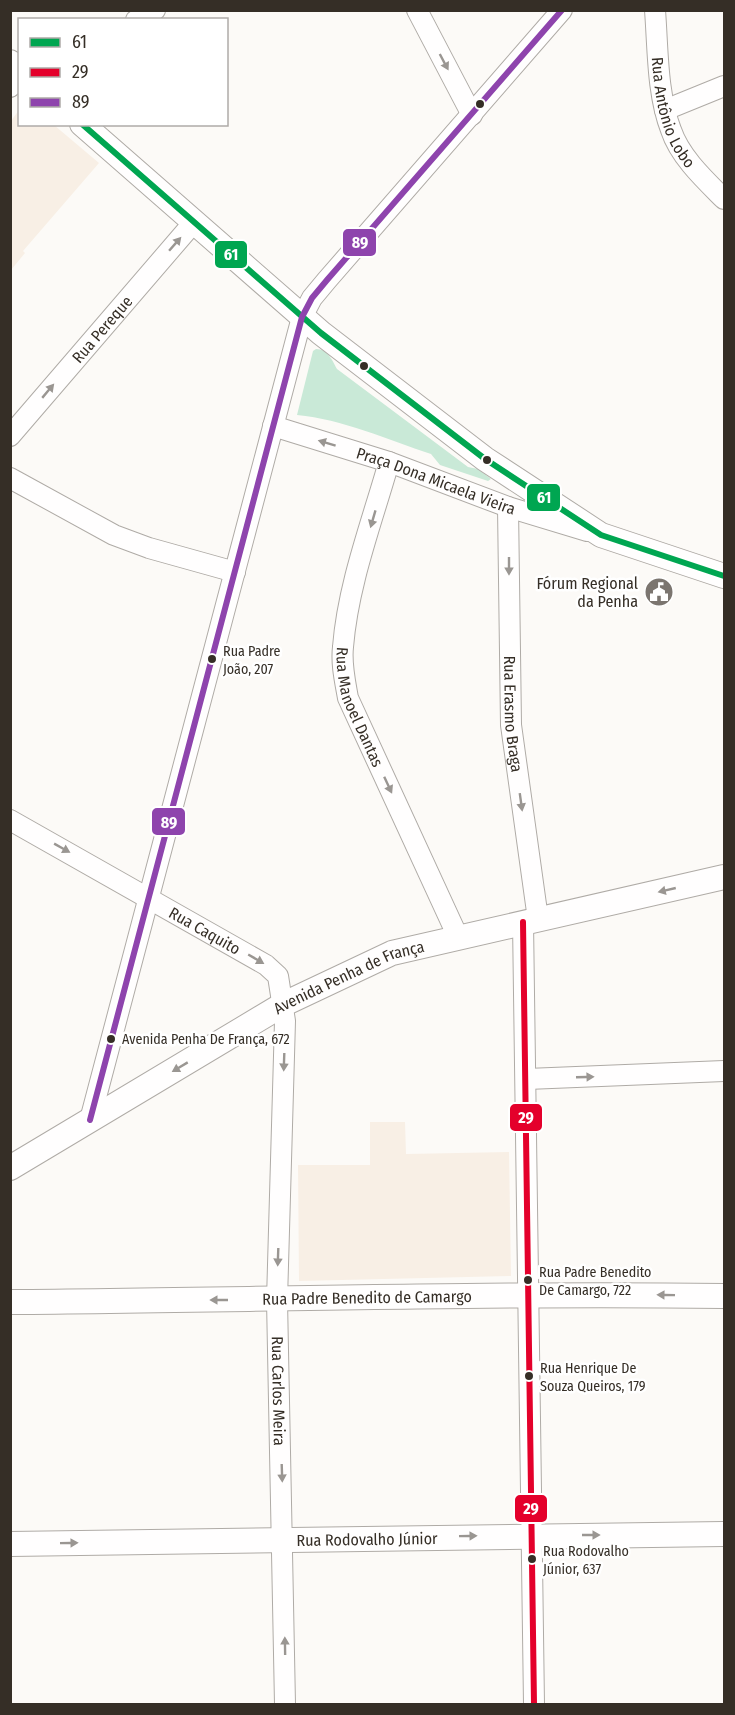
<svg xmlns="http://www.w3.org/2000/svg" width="735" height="1715" viewBox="0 0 735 1715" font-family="'Fira Sans Condensed',sans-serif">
  <rect width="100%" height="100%" fill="#fcfaf7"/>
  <path fill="#f8efe5" d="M19 110 20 124 54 125 99 163 23 251 25 253 11 270V121Z
    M370 1122H405L406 1154 509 1152 511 1276 299 1281 298 1165H370Z"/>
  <path fill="#c9e9d7" d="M316 349C328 349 332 360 337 369L468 467 478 469 491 479 488 481 440 465 431 454C388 440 342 419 297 415L313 351Z"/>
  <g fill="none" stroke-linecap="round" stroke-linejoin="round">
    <g stroke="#afaba6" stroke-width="22">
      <g id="minor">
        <path d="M417 10 472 115"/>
        <path id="s1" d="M655 10C658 49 657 94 671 130 680 157 705 180 724 199"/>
        <path d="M136 20 155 10"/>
        <path d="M10 87 20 76"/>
        <path d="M665 110 724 86"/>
        <path id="s2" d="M273 426 389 462 508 507 587 531"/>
        <path id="s3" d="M10 436 194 222"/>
        <path id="s4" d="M389 462C372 522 348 584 343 647 341 664 345 681 348 698L458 937"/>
        <path d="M10 478 114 535 149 548 235 572"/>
        <path id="s5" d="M508 507 511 725 538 919"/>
        <path id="s6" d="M10 820 266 965 278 976 285 1021 277 1300 285 1704"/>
        <path d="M523 922 534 1704"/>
        <path d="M527 1079 724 1071"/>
        <path d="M90 1120 302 317 312 298 327 280 562 10"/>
      </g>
    </g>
    <g stroke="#afaba6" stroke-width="26">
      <g id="major">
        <path d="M10 62 20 70"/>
        <path d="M82 124 321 333 485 459 601 535 724 576"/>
        <path id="s7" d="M10 1168 284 1004 392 953 724 877"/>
        <path id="s8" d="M10 1302C249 1300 486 1293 724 1296"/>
        <path id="s9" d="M10 1544 724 1534"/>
      </g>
    </g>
    <use href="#minor" stroke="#fffefe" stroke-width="20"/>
    <use href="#major" stroke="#fffefe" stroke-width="24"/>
    <g stroke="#fff" stroke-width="10">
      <path id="bus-1" d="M82 124 321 333 485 459 601 535 724 576"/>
    </g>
    <g stroke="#fff" stroke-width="10">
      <path id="bus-2" d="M523 922 534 1704"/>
    </g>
    <g stroke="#fff" stroke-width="10">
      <path id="bus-3" d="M90 1120 302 317 312 298 327 280 562 10"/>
    </g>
    <use href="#bus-1" stroke="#00a651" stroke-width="6"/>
    <use href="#bus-2" stroke="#e4002b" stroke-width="6"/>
    <use href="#bus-3" stroke="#8e44ad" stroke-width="6"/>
  </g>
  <defs><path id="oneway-solid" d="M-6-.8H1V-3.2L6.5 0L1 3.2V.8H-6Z" transform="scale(1.5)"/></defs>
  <g fill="#9a9692">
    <use href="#oneway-solid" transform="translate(444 62) rotate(62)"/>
    <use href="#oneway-solid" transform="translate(175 244) rotate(-49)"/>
    <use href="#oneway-solid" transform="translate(48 391) rotate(-50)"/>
    <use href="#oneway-solid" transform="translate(327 443) rotate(-163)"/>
    <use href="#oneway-solid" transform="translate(373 519) rotate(106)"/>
    <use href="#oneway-solid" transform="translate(509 566) rotate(90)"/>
    <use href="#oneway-solid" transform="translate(388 785) rotate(65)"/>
    <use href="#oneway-solid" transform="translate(521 802) rotate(82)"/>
    <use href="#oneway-solid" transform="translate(62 848) rotate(29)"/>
    <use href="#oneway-solid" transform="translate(667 890) rotate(167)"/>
    <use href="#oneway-solid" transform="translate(256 959) rotate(30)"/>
    <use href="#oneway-solid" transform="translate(284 1062) rotate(92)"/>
    <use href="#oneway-solid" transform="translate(180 1067) rotate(149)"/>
    <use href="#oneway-solid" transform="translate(585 1077) rotate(-2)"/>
    <use href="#oneway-solid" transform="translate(278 1257) rotate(92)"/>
    <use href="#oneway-solid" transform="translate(666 1295) rotate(-179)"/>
    <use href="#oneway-solid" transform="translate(219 1300) rotate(180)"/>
    <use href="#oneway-solid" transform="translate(282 1473) rotate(88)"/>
    <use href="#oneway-solid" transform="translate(591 1535)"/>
    <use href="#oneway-solid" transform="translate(468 1536) rotate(-1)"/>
    <use href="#oneway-solid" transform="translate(69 1543) rotate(-1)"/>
    <use href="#oneway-solid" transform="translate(285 1646) rotate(-91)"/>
  </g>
  <defs>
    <g id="civic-disc" transform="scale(1.5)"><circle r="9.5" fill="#7b756f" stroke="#fff"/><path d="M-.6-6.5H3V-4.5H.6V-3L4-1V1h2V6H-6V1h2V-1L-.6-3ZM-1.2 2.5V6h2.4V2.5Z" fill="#fff"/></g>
  </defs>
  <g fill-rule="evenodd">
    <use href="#civic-disc" x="659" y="592"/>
  </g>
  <g fill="#352e26" stroke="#fff" stroke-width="2">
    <circle cx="480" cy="104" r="5"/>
    <circle cx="364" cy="366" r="5"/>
    <circle cx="487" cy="460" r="5"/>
    <circle cx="212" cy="659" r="5"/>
    <circle cx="111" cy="1039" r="5"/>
    <circle cx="528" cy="1280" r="5"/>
    <circle cx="529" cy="1376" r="5"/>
    <circle cx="532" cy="1559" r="5"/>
  </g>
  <g text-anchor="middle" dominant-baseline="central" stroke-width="5" stroke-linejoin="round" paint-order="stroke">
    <g font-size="14" fill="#352e26" stroke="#fff" text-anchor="start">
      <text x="223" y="651">Rua Padre<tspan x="223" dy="18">João, 207</tspan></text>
      <text x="122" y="1039">Avenida Penha De França, 672</text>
      <text x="539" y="1272">Rua Padre Benedito<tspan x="539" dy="18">De Camargo, 722</tspan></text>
      <text x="540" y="1368">Rua Henrique De<tspan x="540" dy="18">Souza Queiros, 179</tspan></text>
      <text x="543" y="1551">Rua Rodovalho<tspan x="543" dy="18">Júnior, 637</tspan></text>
    </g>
    <g font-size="16" fill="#352e26" stroke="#fff">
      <text stroke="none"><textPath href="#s1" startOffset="105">Rua Antônio Lobo</textPath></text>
      <text stroke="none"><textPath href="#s3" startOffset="141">Rua Pereque</textPath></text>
      <text stroke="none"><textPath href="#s2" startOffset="172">Praça Dona Micaela Vieira</textPath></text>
      <text stroke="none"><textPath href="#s4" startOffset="254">Rua Manoel Dantas</textPath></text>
      <text stroke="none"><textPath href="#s5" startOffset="207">Rua Erasmo Braga</textPath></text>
      <text stroke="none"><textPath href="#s6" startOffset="224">Rua Caquito</textPath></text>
      <text stroke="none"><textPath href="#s7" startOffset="390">Avenida Penha de França</textPath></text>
      <text stroke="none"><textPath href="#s8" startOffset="357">Rua Padre Benedito de Camargo</textPath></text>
      <text stroke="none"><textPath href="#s6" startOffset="726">Rua Carlos Meira</textPath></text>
      <text stroke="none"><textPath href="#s9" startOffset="357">Rua Rodovalho Júnior</textPath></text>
    </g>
    <g font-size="16" fill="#352e26" stroke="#fff" text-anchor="end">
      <text x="638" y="583">Fórum Regional<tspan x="638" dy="18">da Penha</tspan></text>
    </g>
  </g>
  <g stroke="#fff" stroke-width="2">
    <rect x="342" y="228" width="35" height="29" rx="6" fill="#8e44ad"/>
    <rect x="214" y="240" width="34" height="29" rx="6" fill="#00a651"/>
    <rect x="526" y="483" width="35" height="29" rx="6" fill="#00a651"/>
    <rect x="151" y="807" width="35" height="29" rx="6" fill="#8e44ad"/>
    <rect x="509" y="1103" width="34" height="29" rx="6" fill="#e4002b"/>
    <rect x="514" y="1494" width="34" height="29" rx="6" fill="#e4002b"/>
  </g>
  <g font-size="16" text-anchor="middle" font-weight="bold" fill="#fff">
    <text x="360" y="248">89</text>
    <text x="231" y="260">61</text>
    <text x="544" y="503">61</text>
    <text x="169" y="828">89</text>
    <text x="526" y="1123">29</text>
    <text x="531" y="1514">29</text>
  </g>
  <rect width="735" height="1715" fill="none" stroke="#352e26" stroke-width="24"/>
  <rect x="18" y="18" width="210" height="108" fill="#ffffff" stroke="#aeaba8" stroke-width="1.5"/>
  <rect x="30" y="38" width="30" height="9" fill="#00a651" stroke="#aeaba8" stroke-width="1.5"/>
  <text x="72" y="48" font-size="18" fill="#352e26">61</text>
  <rect x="30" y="68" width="30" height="9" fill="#e4002b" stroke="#aeaba8" stroke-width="1.5"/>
  <text x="72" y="78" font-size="18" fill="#352e26">29</text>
  <rect x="30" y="98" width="30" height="9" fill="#8e44ad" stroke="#aeaba8" stroke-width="1.5"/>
  <text x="72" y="108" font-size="18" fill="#352e26">89</text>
</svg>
